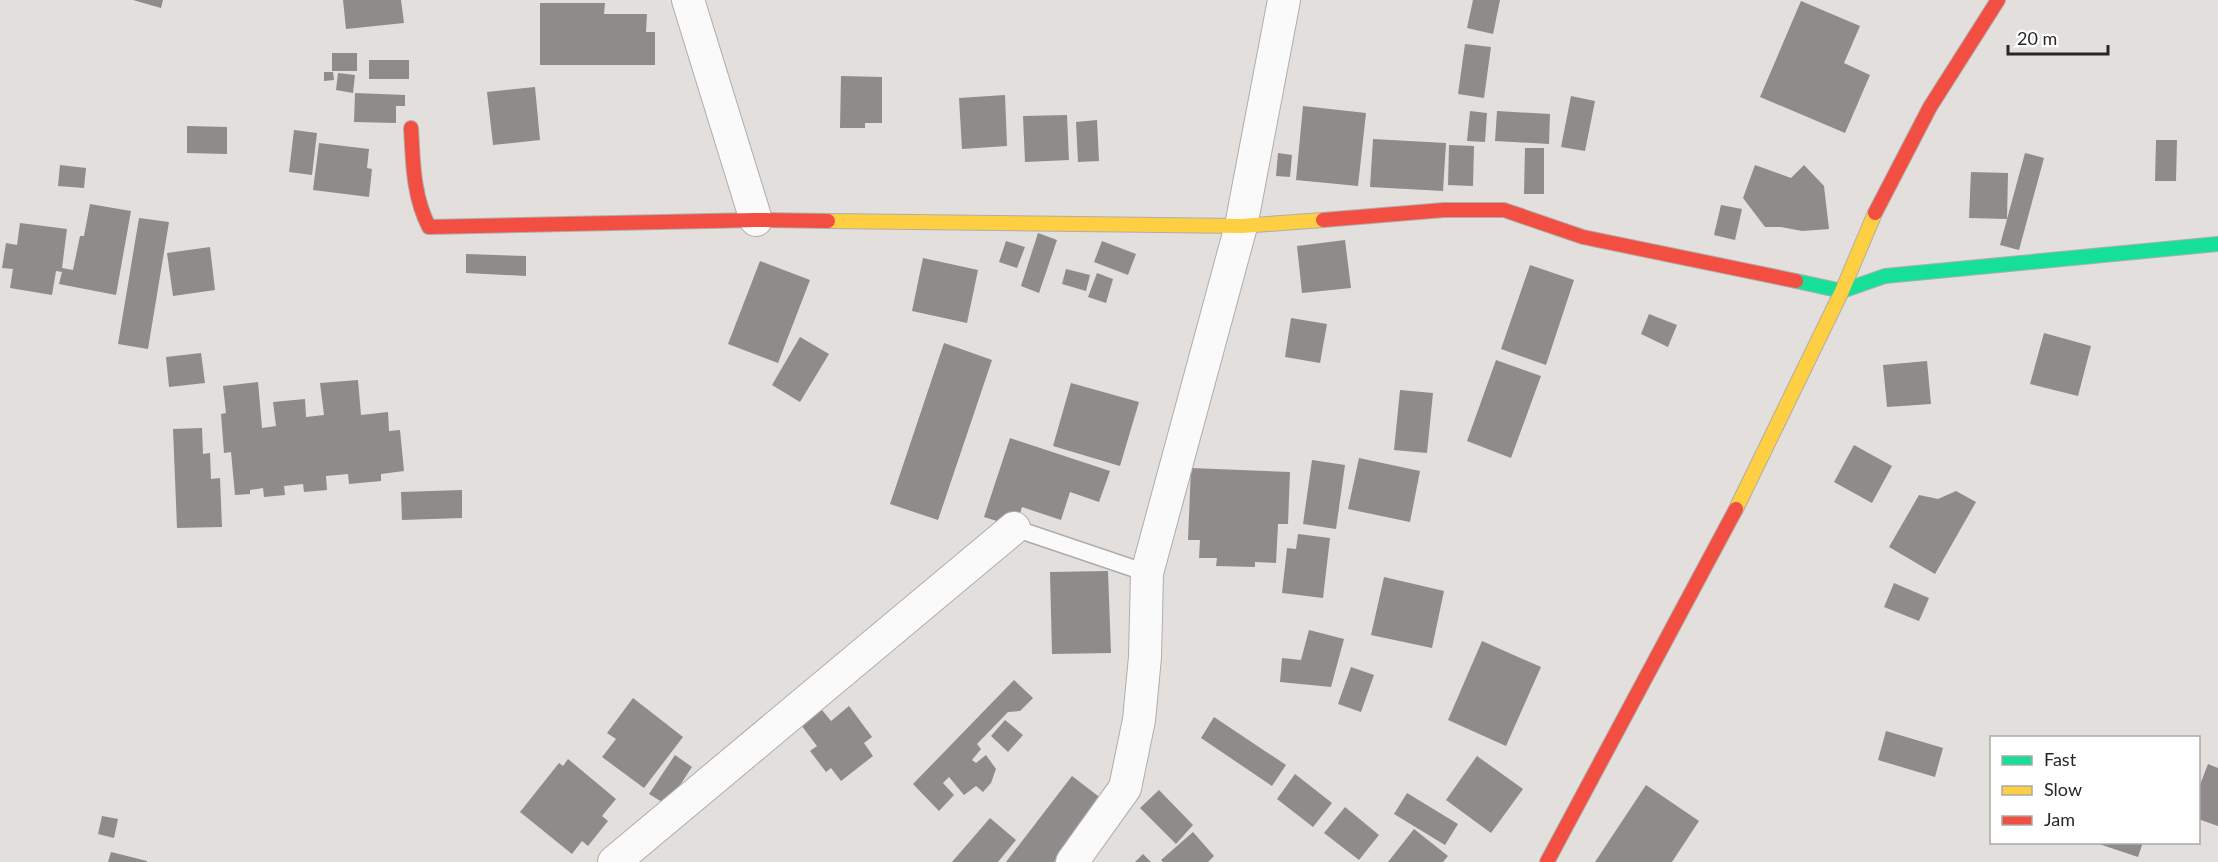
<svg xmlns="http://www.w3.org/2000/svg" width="2218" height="862" viewBox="0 0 2218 862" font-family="Lato,sans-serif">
  <rect width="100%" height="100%" fill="#e2dfdd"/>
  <path fill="#8e8b8a" d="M133 0H163L161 8Z
    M343 0H401L404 23 346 29Z
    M1473 0H1500L1493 34 1467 28Z
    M1801 1 1860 26 1844 63 1870 75 1845 133 1760 97Z
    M540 3H605L604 14H647L646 32H655V65H540Z
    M1465 44 1491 47 1484 98 1458 94Z
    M332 53H357V71H332Z
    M369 60H409V79H369Z
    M324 72H333L334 80 324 81Z
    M338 73 355 75 353 93 336 90Z
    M841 76 882 77V123H865V128H840Z
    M535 87 540 140 493 145 487 92Z
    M355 93 405 95V106H396V123L354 122Z
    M1005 95 1007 146 962 149 959 98Z
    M1571 96 1595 101 1585 151 1561 147Z
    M1303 106 1366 113 1358 186 1296 180Z
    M1470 111 1487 113 1485 142 1467 141Z
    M1497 111 1550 114 1549 144 1495 141Z
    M1067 115 1069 160 1025 162 1023 116Z
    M1097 120 1099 161 1078 162 1076 122Z
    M187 126 227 127V154L187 153Z
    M294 130 317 133 312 175 289 172Z
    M1373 139 1446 143 1443 191 1370 187Z
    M2156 140H2177L2176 181H2155Z
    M319 143 369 149 367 168 372 169 369 197 313 190Z
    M1449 145 1474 146 1473 186 1448 185Z
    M1525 148H1544V194H1524Z
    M1278 153 1292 155 1290 177 1276 176Z
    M2025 153 2044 158 2019 250 2000 245Z
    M60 165 86 168 84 188 58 186Z
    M1755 165 1791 178 1804 165 1824 186 1829 229 1802 231 1781 227H1765L1743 198Z
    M1971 172 2008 173 2007 219 1969 218Z
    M90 204 131 211 116 295 59 284 62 272 56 271 52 295 10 288 13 269 2 268 6 243 17 245 20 223 67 229 62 268 73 270 80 236H84Z
    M1721 205 1742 209 1735 240 1714 235Z
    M139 218 169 222 148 349 118 344Z
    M1038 233 1057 240 1039 293 1021 286Z
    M1345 240 1351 288 1302 293 1297 246Z
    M1006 241 1025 247 1017 268 999 262Z
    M1102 241 1136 254 1128 275 1094 262Z
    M210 247 215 290 173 296 167 253Z
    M466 254 526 256V276L466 273Z
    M923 258 978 270 967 323 912 311Z
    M760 261 810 280 778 363 728 344Z
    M1530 265 1574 280 1546 365 1501 349Z
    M1066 269 1090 275 1086 291 1062 284Z
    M1097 273 1113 279 1106 303 1088 297Z
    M1649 314 1677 325 1668 347 1641 334Z
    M1291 318 1327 324 1320 363 1285 357Z
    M2044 333 2091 346 2078 396 2030 384Z
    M800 337 829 354 800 402 772 385Z
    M944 343 992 360 938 520 890 504Z
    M201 353 205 383 169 387 166 357Z
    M1496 360 1541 376 1511 458 1467 441Z
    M1927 361 1931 404 1887 407 1883 365Z
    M358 380 361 415 388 412 389 431 400 430 404 471 381 474V481L349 484 348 474 326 476 327 490 304 492 303 484 284 486 285 495 264 497 263 488 250 490V494L235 495 231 452 224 453 221 414 226 413 223 386 258 382 262 428 276 426 273 402 305 399 306 417 324 415 320 383Z
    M1071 383 1139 402 1120 466 1053 446Z
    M1400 390 1433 393 1427 453 1394 450Z
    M202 428 203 454 210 453 211 479 220 478 222 527 177 528 173 429Z
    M1010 438 1110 471 1099 502 1070 492 1061 520 1022 507 1016 527 984 517Z
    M1854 445 1892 466 1872 503 1834 482Z
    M1359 458 1420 471 1410 522 1348 509Z
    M1312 460 1345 465 1336 529 1303 524Z
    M1191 468 1290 472 1288 524H1278L1276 563 1255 562V567L1216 566 1217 558H1199L1200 540H1188Z
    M462 490V518L402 520 401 492Z
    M1956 491 1976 502 1935 574 1889 547 1919 495 1938 499Z
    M1298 534 1330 538 1323 598 1282 593 1287 548 1296 549Z
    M1108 571 1111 653 1052 654 1050 572Z
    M1384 577 1444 591 1432 648 1371 635Z
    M1894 583 1929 598 1919 621 1884 607Z
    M1309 630 1344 639 1331 687 1280 682 1282 658 1301 660Z
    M1482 641 1541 667 1506 746 1448 720Z
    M1351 667 1374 675 1361 712 1338 704Z
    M1014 680 1033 698 1020 711 1008 712 977 744 981 749 972 760 976 763 986 755 996 769 991 783 983 792 976 786 964 795 949 777 943 783 954 795 939 811 913 784Z
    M633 698 683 737 644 788 602 757 616 739 607 733Z
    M849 706 872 737 864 743 873 756 841 781 831 768 826 772 810 751 817 746 801 725 822 710 831 721Z
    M1214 717 1286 765 1272 786 1201 738Z
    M1005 720 1023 735 1008 752 991 736Z
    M1886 731 1943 748 1935 777 1878 760Z
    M675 755 692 767 667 805 649 794Z
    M1477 756 1523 789 1491 833 1446 800Z
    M568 759 616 799 602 816 608 821 588 846 582 841 572 854 520 812 559 763 563 766Z
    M2208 764 2218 768V826L2198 819V790Z
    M1295 774 1332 803 1313 827 1277 799Z
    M1072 776 1102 799 1054 862H1006Z
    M1646 785 1699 821 1672 862H1595Z
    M1159 790 1193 825 1176 844 1140 808Z
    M1407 793 1458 824 1445 845 1394 814Z
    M1345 807 1379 835 1359 860 1324 833Z
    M102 816 118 819 114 838 98 834Z
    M990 818 1016 840 998 862H952Z
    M1414 829 1448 856 1443 862H1388Z
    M1193 832 1214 856 1208 862H1163L1161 860Z
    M2093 842H2143L2138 857Z
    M111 852 147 861V862H108Z
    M1143 854 1151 862H1135Z"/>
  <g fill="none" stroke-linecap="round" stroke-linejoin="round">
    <g stroke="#afadac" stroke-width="19">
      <path id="lane" d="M1014 528 1147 573"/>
    </g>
    <g stroke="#afadac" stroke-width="34">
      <path id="street" d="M688 0 756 220
        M614 862 1014 528
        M1072 862 1125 788 1139 720 1145 657 1147 573 1241 226 1284 0"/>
    </g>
    <g stroke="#afadac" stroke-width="16">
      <path id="fast" d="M1796 281 1842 291 1885 276 2218 244"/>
    </g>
    <g stroke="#afadac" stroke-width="16">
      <path id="slow" d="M828 221 1241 226 1323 220
        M1736 509 1842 291 1875 213"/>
    </g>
    <g stroke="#afadac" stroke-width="16">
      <path id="jam" d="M411 128C413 162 413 196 429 227L756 220 828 221
        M1875 213 1930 107 1998 0
        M1323 220 1444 210H1504L1583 237 1796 281
        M1547 862 1736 509"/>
    </g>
    <use href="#lane" stroke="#fbfafa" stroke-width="16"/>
    <use href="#street" stroke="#fbfafa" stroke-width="32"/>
    <use href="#fast" stroke="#16e098" stroke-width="14"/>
    <use href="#slow" stroke="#ffcf43" stroke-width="14"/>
    <use href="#jam" stroke="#f24e42" stroke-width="14"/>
  </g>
  <rect x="1990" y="736" width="210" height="108" fill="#ffffff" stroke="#a9a9a8" stroke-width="1.5"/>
  <rect x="2002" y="756" width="30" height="9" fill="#16e098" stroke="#a9a9a8" stroke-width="1.5"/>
  <text x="2044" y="766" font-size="18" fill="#292726">Fast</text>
  <rect x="2002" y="786" width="30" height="9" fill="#ffcf43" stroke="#a9a9a8" stroke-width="1.5"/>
  <text x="2044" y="796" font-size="18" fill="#292726">Slow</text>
  <rect x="2002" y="816" width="30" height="9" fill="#f24e42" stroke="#a9a9a8" stroke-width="1.5"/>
  <text x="2044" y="826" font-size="18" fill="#292726">Jam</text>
  <path d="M2008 45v9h100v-9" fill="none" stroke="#292726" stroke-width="3"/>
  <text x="2017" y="45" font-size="18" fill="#292726" stroke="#ffffff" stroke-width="4.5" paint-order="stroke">20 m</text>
</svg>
